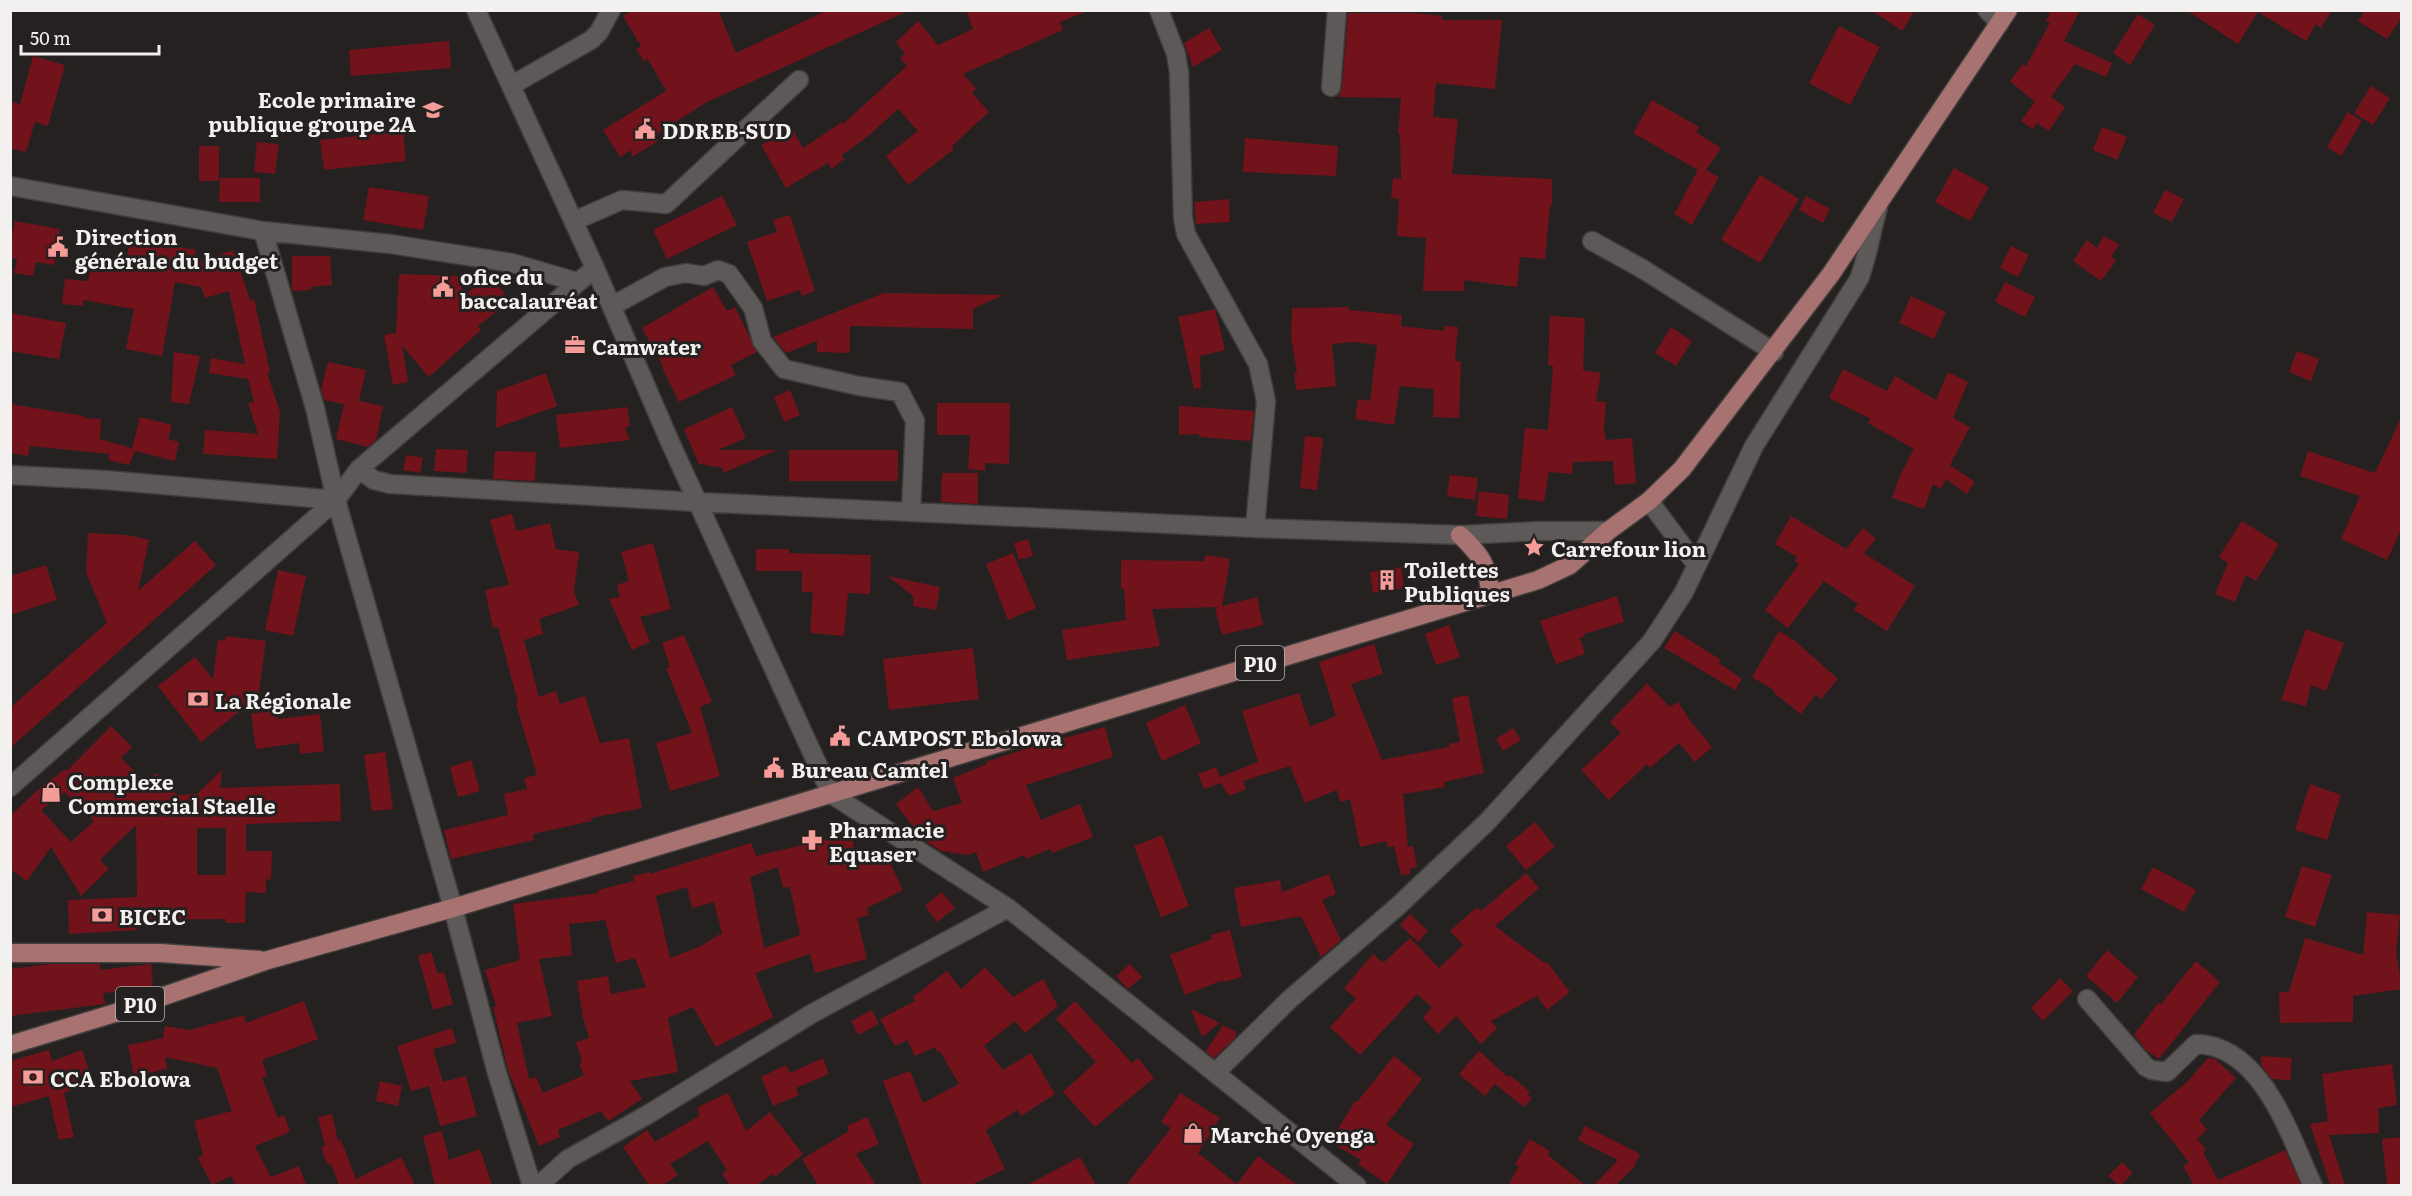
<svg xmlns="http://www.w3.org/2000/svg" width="2412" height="1196" viewBox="0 0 2412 1196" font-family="Literata,serif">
  <rect width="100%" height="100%" fill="#252121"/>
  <path fill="#72131c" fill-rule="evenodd" d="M632 10H718L736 53 828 10H910L707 102 655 135 658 141 632 157 631 150 620 157 603 130 666 91 648 59 644 61 636 49 641 46 623 16Z
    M966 10 1088 11 1060 22 1063 30 963 74 976 89 972 93 989 112 952 146 954 149 908 185 886 156 918 131 898 109 867 137 842 155 844 159 832 169 828 163 786 188 761 145 791 127 803 148 842 122 843 124 907 66 900 58 905 54 896 42 918 21 938 45 973 29Z
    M1871 10H1915L1902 31Z
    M2052 10H2080L2064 41 2112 63 2106 77 2075 64 2051 97 2065 107 2049 131 2037 123 2033 129 2021 121 2035 102 2010 81 2023 64 2026 66 2050 23 2046 21Z
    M2186 10H2332L2321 28 2316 24 2306 41 2258 12 2238 44Z
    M2365 10H2402V17L2387 39 2358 21Z
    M1348 13H1415L1442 16V20H1502L1495 89 1436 83 1433 117 1458 119 1452 174 1552 179V205H1550L1545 259 1520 257 1517 287 1464 280V291H1423L1426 238 1397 236 1399 199 1391 198 1393 178 1401 179 1400 134H1398L1401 98 1338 97 1342 88Z
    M2138 14 2155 25 2130 65 2113 53Z
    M1839 26 1880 47 1850 105 1809 83Z
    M1209 28 1222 50 1193 67 1184 43Z
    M449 41 451 68 351 76 349 50Z
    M33 56 65 65 48 126 35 122 26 152 10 148V101L20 104Z
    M2371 86 2390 98 2373 125 2354 113Z
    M1652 100 1699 127 1696 132 1721 148 1706 170 1719 177 1692 225 1674 214 1698 170 1633 133Z
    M2348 112 2362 121 2341 156 2327 147Z
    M2102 127 2127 137 2117 160 2093 150Z
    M403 131 406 161 324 170 320 140Z
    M1245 138 1338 146 1336 176 1243 172Z
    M257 142 279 144 275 174 254 172Z
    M199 146H219V181H199Z
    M1954 168 1989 187 1970 221 1935 202Z
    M1760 175 1799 199 1760 263 1721 240Z
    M220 178H260V202H219Z
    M369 187 429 196 423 230 363 220Z
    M2165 190 2184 199 2172 222 2153 213Z
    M722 196 737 225 667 259 653 230Z
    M1806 196 1830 209 1823 223 1799 210Z
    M1229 199 1230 222 1196 224 1194 202Z
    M790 215 815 291 802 296 800 290 767 301 747 242 777 232 773 220Z
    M15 221 60 229 54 265 36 262 33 276 14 273 17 259 10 258V246Z
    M2104 236 2119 244 2111 257 2116 261 2101 281 2073 261 2087 240 2097 248Z
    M130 239 196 250 193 264 233 250 250 300 254 299 270 372 267 373 280 412 277 459 203 454 205 430 258 434 248 403 254 402 248 379 209 373 211 358 245 364 229 291 205 298 201 287 175 282 162 356 126 349 134 309 83 300V306L62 304 65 279 88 281 93 255 126 261Z
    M2011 246 2029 255 2018 277 2000 268Z
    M292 256H330L332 285 311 287V290L292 291Z
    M399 274 462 276V297L490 275 510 301 478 326 481 330 429 377 402 345 408 382 393 385 384 335 396 333Z
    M2005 282 2035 297 2025 317 1995 302Z
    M713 287 727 311 735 307 757 352 731 365 736 375 679 402 662 367 663 366 642 328Z
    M884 293 1003 295 973 309V329L850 326V353L817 352V341L786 353 773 337Z
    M1911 296 1946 312 1934 339 1899 323Z
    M1349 307V310L1402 315 1401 326 1443 331 1444 326 1458 327 1455 361H1461L1459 418 1433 417 1434 389 1400 386 1394 425 1355 419 1358 399 1370 401 1377 345 1353 342 1332 344 1336 386 1296 390 1294 373H1297L1291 337 1292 308Z
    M1215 309 1225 350 1200 356 1201 388 1194 389 1178 317Z
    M10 313 66 323 59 359 10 351Z
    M1550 316 1585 318 1583 370 1601 373 1596 401 1606 402 1604 431 1606 440 1632 438 1636 483 1615 485 1613 461 1573 462 1572 474 1549 472 1544 502 1518 498 1525 428 1548 430 1553 366 1548 365Z
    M1671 327 1692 341 1676 366 1655 353Z
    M2297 351 2319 359 2311 381 2289 372Z
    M174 352 200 356 189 404 171 402Z
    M328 362 366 370 359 401 383 406 376 440 368 447 336 439 344 404 324 400 321 390Z
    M1843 369 1887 391 1895 376 1936 400 1948 372 1968 382 1953 418 1970 427 1950 465 1975 482 1967 494 1946 479 1941 489 1933 484 1924 509 1892 498 1900 475 1914 449 1868 423 1871 419 1829 398Z
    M546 373 557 406 496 428 497 391Z
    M790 390 800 415 784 422 774 397Z
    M937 403H1010L1009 464 985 463V471L968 469 970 435H937Z
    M10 404 84 416V418L101 419 100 439 132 448 140 417 172 425 168 439 179 442 175 461 135 451 129 465 108 460 110 454 30 446 28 456 10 453Z
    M1179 406 1254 411 1251 441 1199 437V434L1179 435Z
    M627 407 630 426 625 428 630 440 560 448 556 415Z
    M732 407 746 438 718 450H777L723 473V468L699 464 684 429Z
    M2402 416V528L2387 560 2341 539 2360 496 2300 476 2308 451 2375 473Z
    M1305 436 1323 438 1317 490 1300 488Z
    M436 449 468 450 466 473 434 471Z
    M789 450H898V481H789Z
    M495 451 536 452 535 481 493 479Z
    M406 455 423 458 420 473 403 470Z
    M942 473H978V504L941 502Z
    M1450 475 1478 478 1475 500 1447 496Z
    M1479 491 1509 495 1507 519 1476 516Z
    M512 514 516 531 550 523 556 549 579 552 574 591 579 605 539 619 543 634 524 640 539 697 556 691 560 704 585 696 600 743 629 738 642 808 591 818 592 821 533 834 534 840 451 859 444 830 508 815 504 794 527 789 524 778 537 775 516 704 518 703 498 627 493 628 485 590 509 585 490 520Z
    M1791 516 1846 549 1863 528 1876 539 1864 553 1915 586 1887 631 1854 610 1858 604 1824 581 1788 628 1765 610 1799 564 1795 561 1797 557 1775 544Z
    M2242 521 2279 544 2256 581 2246 575 2235 602 2215 594 2228 563 2219 557Z
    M88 533 128 535 149 540 138 591 195 541 216 565 10 748V708L107 623 86 572Z
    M1028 539 1033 556 1019 560 1014 543Z
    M653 543 671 609 640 617 650 642 632 650 609 599 620 597 617 585 629 581 621 552Z
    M756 549H789V553L871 555 870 594 848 593 844 636 810 633 813 592H802V571H756Z
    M1013 553 1036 608 1008 620 986 564Z
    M1205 555 1230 559 1222 606 1257 597 1263 625 1222 635 1215 608 1220 607 1152 609 1160 646 1067 660 1062 630 1126 620 1124 589H1121V560L1204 561Z
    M46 565 57 600 10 615V576Z
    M1401 567 1404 588 1373 593 1370 572Z
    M278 570 306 576 293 636 265 630Z
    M888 576 940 587 936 610 913 606 914 597Z
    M1617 596 1624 622 1584 634 1585 636 1580 638 1585 654 1556 664 1540 621Z
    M1449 625 1460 657 1436 665 1425 634Z
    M2306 629 2344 643 2326 691 2311 685 2306 706 2281 700Z
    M1675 631 1721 660 1719 663 1742 679 1735 690 1664 648Z
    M1779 631 1795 641 1838 679 1821 699 1816 694 1801 714 1773 692 1774 690 1752 677Z
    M684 635 712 702 700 707 720 776 670 791 656 743 692 733 666 668 670 667 662 643Z
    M226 636 266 641 258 697 201 742 158 686 195 657 213 679 218 640 225 641Z
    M1374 644 1383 674 1351 684 1382 760 1449 747V744L1460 742 1452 698 1468 695 1484 773 1444 782 1445 787 1403 794 1408 847 1413 846 1417 867 1410 868V874L1401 875 1394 846 1387 847V841L1360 847 1350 799 1340 802 1337 790 1305 803 1290 766 1243 781 1246 789 1229 796 1221 783 1204 789 1198 774 1216 767 1220 777 1258 762 1242 711 1299 693 1310 727 1336 716 1319 662Z
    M973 648 979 699 889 710 883 659Z
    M1647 683 1670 707 1678 702 1691 722 1712 747 1695 762 1679 743 1650 768 1647 764 1609 800 1581 770 1621 733 1610 722Z
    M1185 705 1201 743 1162 761 1146 723Z
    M277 710 278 719 320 714 324 751 300 754 299 743 256 749 251 714Z
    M111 726 132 747 121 758 146 783 156 773 177 795 197 794 222 770 220 788 340 784 341 821 246 824V851H272L271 880 266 879V893L246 892 245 923H226V919L136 920 137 930 69 934 68 900 137 897 136 825 100 860 109 869 81 896 51 847 27 881 10 869V816L40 788 65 769 67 771ZM65 792 94 821 71 842 41 810ZM197 828H226V875H197Z
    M1105 727 1113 757 1026 785 1041 820 1080 804 1093 837 1052 853 1050 849 1026 859 1024 855 983 872 976 852 967 855 941 851 921 838 896 804 918 787 933 811 962 803 953 778 987 764 986 762 1061 737V739Z
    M1513 728 1521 740 1503 751 1496 739Z
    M385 752 393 809 372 811 364 755Z
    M471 760 480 791 458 797 450 767Z
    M2310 784 2341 795 2327 840 2295 830Z
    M1535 822 1555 847 1526 870 1506 846Z
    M851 834 856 858 879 847 887 864 890 863 903 890 867 908 869 915 857 918 867 959 815 973 810 954 755 973 773 1017 716 1047 693 1007 668 1018 678 1072 630 1081 642 1099 608 1121 601 1111 558 1130 560 1137 539 1146 508 1070 493 1007 496 1006 485 970 520 960 513 904 599 893 598 890 634 881 633 876 650 872V874L751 843 756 856ZM778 867 783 888 790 887 800 935 764 948 750 877ZM687 887 692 908 714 902 722 933 699 947 670 958 656 896ZM605 920 616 963 635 958 646 987 611 994 608 976 577 981 583 1018 589 1038 576 1042 582 1062 579 1064 584 1075 543 1093 536 1077 529 1079 517 1023 552 1016 539 959 572 955 569 924Z
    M1162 835 1189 906 1161 917 1134 846Z
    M2302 866 2332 875 2315 927 2285 917Z
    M2153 867 2196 890 2184 912 2141 889Z
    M1526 873 1539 888 1495 926 1546 964 1547 962 1570 992 1547 1010 1537 996 1491 1021 1497 1028 1481 1044 1456 1016 1438 1034 1423 1018 1432 1007 1417 994 1360 1055 1330 1027 1356 999 1344 988 1373 954 1383 963 1410 938 1439 968 1463 945 1450 931 1477 907 1481 911Z
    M1329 874 1336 894 1322 900 1341 940 1321 957 1301 916 1241 927 1234 888 1280 880 1282 892Z
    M942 892 955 908 937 922 925 906Z
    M2367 912 2400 915 2396 952 2402 989 2353 996V1022L2280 1023 2279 992H2289L2305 938 2363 955Z
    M1410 914 1428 931 1418 942 1400 925Z
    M1230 930 1242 977 1223 982V980L1185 995 1170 955 1212 939 1211 935Z
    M2107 950 2138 977 2117 1003 2086 976Z
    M431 952 438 974 444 972 453 1004 433 1010 418 956Z
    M2196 961 2220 982 2159 1059 2146 1050 2134 1035 2158 1003 2161 1004Z
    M50 964H100V970L151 964 153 988 103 993 105 1004 10 1016V969Z
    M1130 964 1142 977 1128 989 1116 976Z
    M985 967 1013 997 1043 979 1058 1006 1025 1033 1015 1021 984 1046 1003 1070 1031 1053 1055 1094 1021 1116 1017 1110 986 1130 1005 1169 971 1185H922L883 1081 910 1071 923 1103 959 1084 940 1051 937 1052 935 1047 915 1056 907 1040 895 1046 880 1019 915 1001 913 997 947 971 961 989Z
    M2060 978 2073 991 2043 1021 2031 1008Z
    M304 1001 318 1039 262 1060 267 1076 262 1078 278 1118 284 1115 290 1132 255 1146 271 1177 299 1166 306 1185H236L231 1176 212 1185 198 1158 203 1155 194 1121 232 1111 217 1068 165 1057 167 1069 134 1076 128 1045 163 1038 165 1026 190 1030 244 1015 246 1023Z
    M1075 1001 1132 1063 1138 1058 1154 1078 1095 1127 1063 1092 1096 1062 1056 1019Z
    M1191 1009 1220 1023 1202 1037Z
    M872 1010 879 1024 858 1035 851 1021Z
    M1223 1025 1237 1032 1234 1039 1214 1058 1206 1051Z
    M452 1028 456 1043 433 1049 443 1082 466 1076 477 1116 440 1126 429 1086 411 1091 397 1046Z
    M49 1050 52 1061 82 1050 93 1082 64 1093 74 1137 59 1140 49 1096 10 1107V1061Z
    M1479 1051 1508 1077 1510 1075 1530 1092 1528 1095 1532 1098 1524 1107 1495 1084 1485 1096 1459 1074Z
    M1394 1056 1422 1079 1386 1125 1414 1144 1387 1184 1358 1164 1361 1160 1330 1142 1355 1101 1357 1102Z
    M2261 1056 2292 1058 2290 1080 2272 1079 2261 1065Z
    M823 1058 829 1074 796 1088 799 1095 773 1106 761 1077 786 1065 790 1073Z
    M2208 1058 2215 1059 2236 1078 2199 1120 2207 1130 2197 1139 2206 1150 2203 1152 2218 1180 2285 1150 2301 1185H2194L2183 1166 2189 1162 2150 1113 2187 1082Z
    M2392 1064 2397 1105 2378 1108 2379 1133 2329 1135 2345 1185H2330L2310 1124 2328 1121 2322 1074Z
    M380 1081 402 1086 398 1106 376 1101Z
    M728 1093 746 1131 770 1112 803 1154 775 1177 773 1174 757 1185H730L722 1174 727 1170 708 1141 670 1164 678 1175 663 1185H649L623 1147 647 1130 655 1142 699 1116 698 1107Z
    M1180 1093 1220 1118 1198 1153 1237 1184 1258 1156 1297 1185H1126L1171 1128 1161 1122Z
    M332 1114 338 1141 341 1140 356 1179 401 1157 415 1185H339L331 1164 328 1165 321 1148 325 1146 318 1117Z
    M867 1117 879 1144 856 1154 876 1185H818L802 1159 849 1131 847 1126Z
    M1585 1126 1640 1154 1634 1167 1616 1185H1594L1618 1160 1578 1140Z
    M442 1131 449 1160 480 1149 492 1185H435L423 1136Z
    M2402 1137V1185H2387L2382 1139Z
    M1530 1139 1550 1151 1548 1155 1585 1185H1508L1519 1166 1515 1164Z
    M1080 1157 1096 1185H1027Z
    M2122 1162 2133 1173 2121 1185H2118L2108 1176Z"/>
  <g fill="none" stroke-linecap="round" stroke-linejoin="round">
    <g stroke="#403d3d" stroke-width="21">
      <path id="street" d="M476 10 595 268 670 442 831 794
        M1159 10 1176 54 1179 72 1183 218 1186 234 1258 364 1266 401 1255 528
        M1987 10 2000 23
        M512 85 591 40 599 32 611 10
        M1331 87 1337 10
        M10 186 263 231 390 244 512 263 577 282
        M574 221 622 200 666 204 799 80
        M263 231 315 408 336 500 453 908 497 1073 532 1186
        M1592 241 1641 268 1774 352
        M612 306 665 277 686 273 704 276 718 270 729 274 753 308 762 341 784 369 859 386 900 392 915 421 911 512
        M359 469 374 480 390 484 697 502 1255 528 1460 535 1542 531H1608
        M10 475 105 480 336 500
        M1649 501 1696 564
        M10 787 336 500 359 469 595 268
        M2087 999 2146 1067 2152 1070 2167 1072 2196 1044C2262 1045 2290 1136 2313 1186
        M1216 1072 1290 999 1398 906 1487 822 1652 641 1684 592 1754 446 1859 279C1868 256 1871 231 1878 208
        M538 1186 568 1159 647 1115 813 1013 1008 908"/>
    </g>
    <g stroke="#403d3d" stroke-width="21">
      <path id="secondary" d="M831 794 1008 908 1357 1186"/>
    </g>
    <g stroke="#403d3d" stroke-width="21">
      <path id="primary" d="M1460 535C1481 555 1488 565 1490 593
        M10 953H160L260 960
        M10 1045 115 1013 268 960 453 908 1538 580 1570 565 1608 531 1649 501 1682 469 1831 274 2008 10"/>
    </g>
    <use href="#street" stroke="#5d5959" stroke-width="18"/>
    <use href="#secondary" stroke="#5d5959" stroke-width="18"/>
    <use href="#primary" stroke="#a77270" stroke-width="18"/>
  </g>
  <defs>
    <g id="school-bare" transform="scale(1.62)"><path d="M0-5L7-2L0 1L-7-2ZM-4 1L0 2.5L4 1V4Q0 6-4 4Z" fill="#f59b98" stroke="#252121" stroke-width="2.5" paint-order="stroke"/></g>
    <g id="civic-bare" transform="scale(1.62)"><path d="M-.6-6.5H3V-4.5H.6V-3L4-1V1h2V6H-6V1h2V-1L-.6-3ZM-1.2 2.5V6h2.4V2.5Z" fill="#f59b98" stroke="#252121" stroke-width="2.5" paint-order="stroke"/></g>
    <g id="office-bare" transform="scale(1.62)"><path d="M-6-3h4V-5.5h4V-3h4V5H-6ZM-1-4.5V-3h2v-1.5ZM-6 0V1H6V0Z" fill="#f59b98" stroke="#252121" stroke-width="2.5" paint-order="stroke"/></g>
    <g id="sight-bare" transform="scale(1.62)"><path d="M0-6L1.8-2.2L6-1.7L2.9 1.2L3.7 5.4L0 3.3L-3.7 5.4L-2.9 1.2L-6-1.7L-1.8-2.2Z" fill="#f59b98" stroke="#252121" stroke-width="2.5" paint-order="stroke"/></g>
    <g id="building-bare" transform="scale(1.62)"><path d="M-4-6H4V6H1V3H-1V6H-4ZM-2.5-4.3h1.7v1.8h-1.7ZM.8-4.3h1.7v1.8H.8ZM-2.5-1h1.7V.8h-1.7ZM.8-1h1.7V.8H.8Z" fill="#f59b98" stroke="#252121" stroke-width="2.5" paint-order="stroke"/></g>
    <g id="bank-bare" transform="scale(1.62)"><path d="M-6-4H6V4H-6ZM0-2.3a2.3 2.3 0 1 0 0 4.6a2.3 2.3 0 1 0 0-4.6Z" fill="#f59b98" stroke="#252121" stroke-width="2.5" paint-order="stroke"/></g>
    <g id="shop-bare" transform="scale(1.62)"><path d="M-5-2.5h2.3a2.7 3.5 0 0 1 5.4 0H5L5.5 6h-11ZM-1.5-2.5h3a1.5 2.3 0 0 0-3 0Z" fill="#f59b98" stroke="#252121" stroke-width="2.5" paint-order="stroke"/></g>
    <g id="pharmacy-bare" transform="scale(1.62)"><path d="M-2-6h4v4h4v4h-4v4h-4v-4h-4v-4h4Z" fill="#f59b98" stroke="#252121" stroke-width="2.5" paint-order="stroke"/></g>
  </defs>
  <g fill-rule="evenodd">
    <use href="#school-bare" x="433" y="110"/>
    <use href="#civic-bare" x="645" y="129"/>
    <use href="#civic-bare" x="58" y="247"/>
    <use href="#civic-bare" x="443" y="287"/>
    <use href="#office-bare" x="575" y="345"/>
    <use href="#sight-bare" x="1534" y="547"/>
    <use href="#building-bare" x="1387" y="580"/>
    <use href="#bank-bare" x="198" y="699"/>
    <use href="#civic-bare" x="840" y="736"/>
    <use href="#civic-bare" x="774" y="768"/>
    <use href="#shop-bare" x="51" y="792"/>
    <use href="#pharmacy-bare" x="812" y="840"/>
    <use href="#bank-bare" x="102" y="915"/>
    <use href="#bank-bare" x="33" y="1077"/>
    <use href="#shop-bare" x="1193" y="1133"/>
  </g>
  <g text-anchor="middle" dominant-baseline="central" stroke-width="6" stroke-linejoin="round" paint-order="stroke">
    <g fill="#252121" stroke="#b5b2b2" stroke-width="1.5">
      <rect x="1236" y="646" width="48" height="34" rx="4.5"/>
      <rect x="116" y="987" width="48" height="34" rx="4.5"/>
    </g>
    <g font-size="20" font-weight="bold" fill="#f3f0f0">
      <text x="1260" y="663">P10</text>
      <text x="140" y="1004">P10</text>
    </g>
    <g font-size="21" font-weight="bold" fill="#f3f0f0" stroke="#252121" text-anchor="start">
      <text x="416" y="98" text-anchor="end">Ecole primaire<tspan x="416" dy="24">publique groupe 2A</tspan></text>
      <text x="662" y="129">DDREB-SUD</text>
      <text x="75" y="235">Direction<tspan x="75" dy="24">générale du budget</tspan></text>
      <text x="460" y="275">ofice du<tspan x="460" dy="24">baccalauréat</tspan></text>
      <text x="592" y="345">Camwater</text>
      <text x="1551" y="547">Carrefour lion</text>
      <text x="1404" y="568">Toilettes<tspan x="1404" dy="24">Publiques</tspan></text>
      <text x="215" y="699">La Régionale</text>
      <text x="857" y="736">CAMPOST Ebolowa</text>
      <text x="791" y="768">Bureau Camtel</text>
      <text x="68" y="780">Complexe<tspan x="68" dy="24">Commercial Staelle</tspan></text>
      <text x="829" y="828">Pharmacie<tspan x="829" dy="24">Equaser</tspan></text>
      <text x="119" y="915">BICEC</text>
      <text x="50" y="1077">CCA Ebolowa</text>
      <text x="1210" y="1133">Marché Oyenga</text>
    </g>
  </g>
  <rect width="2412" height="1196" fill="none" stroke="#f3f0f0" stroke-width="24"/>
  <path d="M21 45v9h138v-9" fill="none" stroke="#f3f0f0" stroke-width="3"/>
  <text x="30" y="45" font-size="18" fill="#f3f0f0" stroke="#252121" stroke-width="4.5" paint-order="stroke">50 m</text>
</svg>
